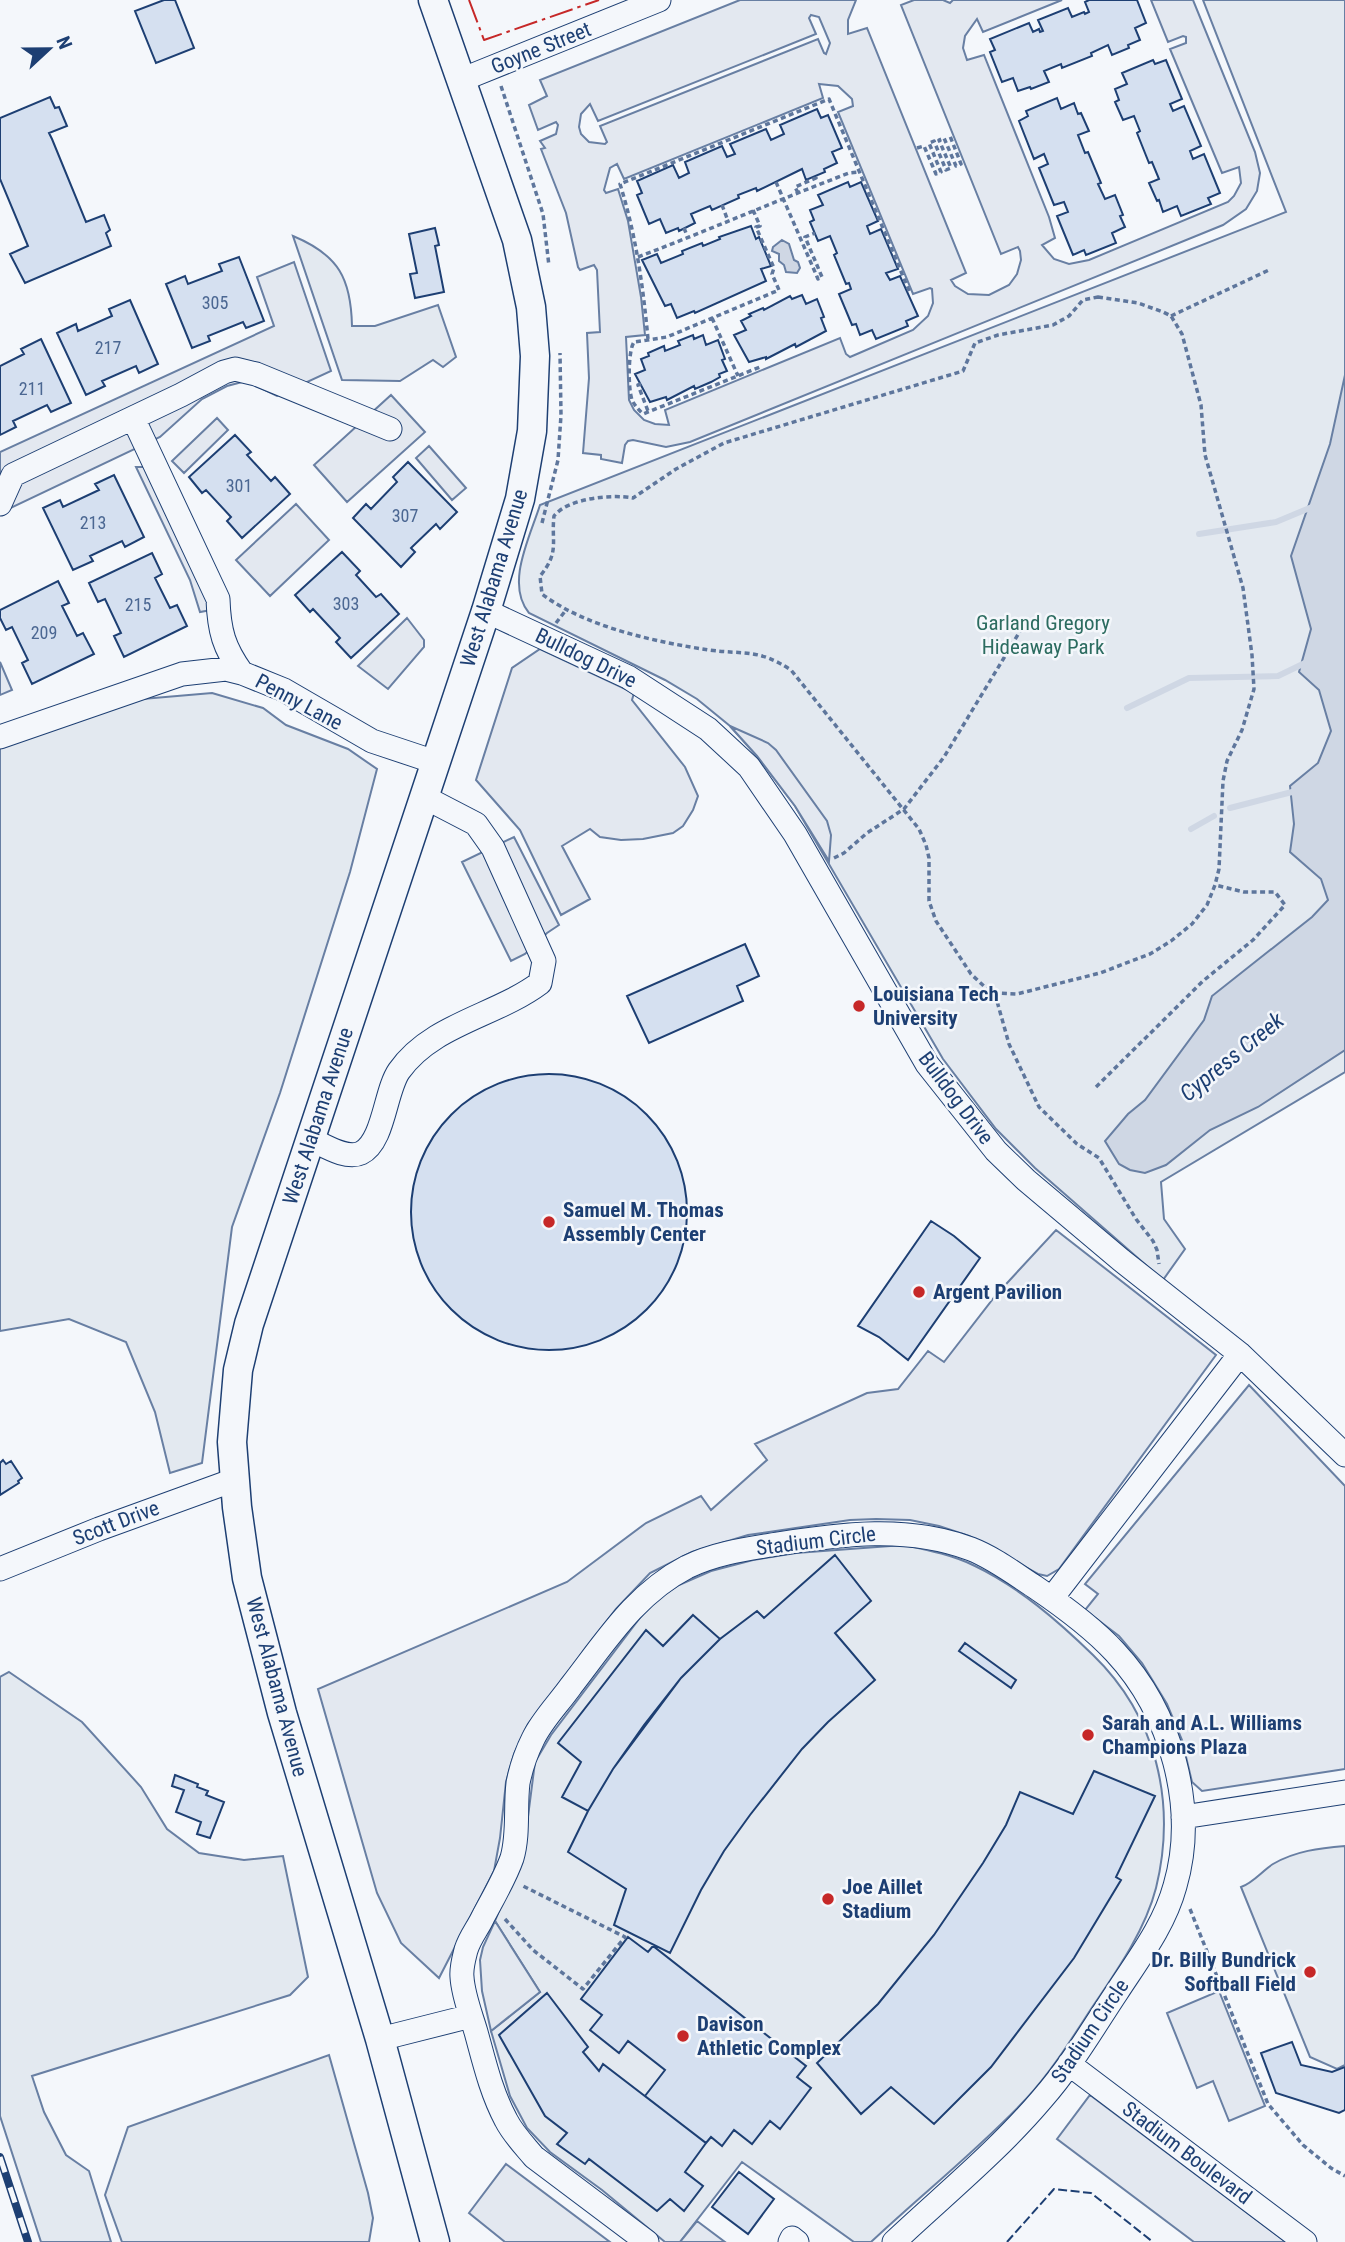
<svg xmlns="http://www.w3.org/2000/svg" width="1345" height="2242" viewBox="0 0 1345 2242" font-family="'Roboto Condensed',sans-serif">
  <rect width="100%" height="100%" fill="#f4f7fb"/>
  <path fill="#e3e9f0" stroke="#687fa3" stroke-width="2" d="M1203 0H1345V1072L1161 1182 1164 1219 1185 1249 1163 1280 1035 1168 996 1129 943 1059 795 806 757 756 730 726 697 699 665 680 529 613C505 584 530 537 540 505L1286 212Z
    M293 236C339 255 351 279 352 326H375L438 305 456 357 443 367 433 360 400 381 342 380Z
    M212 693 263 708 286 725 348 749 377 769 350 872 280 1093 232 1227 202 1463 170 1473 155 1412 126 1342 69 1319 0 1331V743L119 701Z
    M904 1545C928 1550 953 1555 975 1566 1019 1587 1058 1621 1093 1655 1156 1716 1177 1802 1156 1888 1145 1931 1116 1972 1091 2009 1071 2040 1051 2072 1026 2099 978 2150 922 2194 871 2242H854L742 2162 680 2242H665L602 2190 550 2152 527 2128 510 2096 491 2031 540 1992 495 1921 524 1848 535 1762 551 1735 652 1602 679 1585 711 1571 753 1560 796 1553Z
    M9 1672 82 1722 141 1787 167 1829 199 1853 244 1860 283 1856 308 1977 290 1995 32 2076 44 2112 66 2155 89 2171 111 2242H41L0 2116V1677Z
    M1345 1846V2065L1337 2069 1310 2057 1241 1887C1253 1883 1262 1871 1273 1864 1295 1851 1320 1848 1345 1846Z
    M329 2055 368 2193 373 2218 369 2242H122L105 2195 128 2127Z"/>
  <path fill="#e3e8f0" stroke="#687fa3" stroke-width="2" fill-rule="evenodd" d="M740 0H856L848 20V34L867 28 966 273 951 280 955 286 968 294 989 295 1009 285 1017 274 1021 260 1020 251 1018 247 1001 254 901 5 914 0H943L950 3 953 0H1062L983 32 977 19 965 36 963 48 967 60 984 55 1049 217 1055 238 1042 245 1054 259 1069 264 1089 260 1228 202 1234 196 1241 183 1239 167 1222 173 1170 49 1186 43V37L1183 36 1168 42 1151 0H1193L1255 152 1260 173 1257 191 1246 209 1223 225 690 442 666 447 633 440 628 441 625 445 622 463 601 459V455L583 453 589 378 587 333 600 332 597 270 594 265 580 270 578 267 566 213 541 149 545 148 540 141 556 134 558 125 556 122 538 130 529 105 547 96 540 80ZM811 15 819 17 830 43 826 54 824 53 818 39 600 126 607 142 605 144 589 142 581 134 579 127 581 114 590 104 598 121 816 34 809 18ZM819 84 838 86 852 99 853 106 838 112 913 294 930 288 932 289 933 303 928 316 913 330 850 357 846 354 840 338 665 410 669 425 655 424 644 420 634 410 629 400 626 337 645 335 641 297 628 221 618 189 606 193 604 190 610 168 617 164 624 179 823 98Z
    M294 262 331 371 277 396 246 381 227 386 202 399 160 437 0 513V452L274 326 257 277Z
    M391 395 425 432 347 502 314 465Z
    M217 418 228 430 184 473 172 461Z
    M429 446 466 488 452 500 416 458Z
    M136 467H149L211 610 200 612 190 580Z
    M296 504 329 540 270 596 236 560Z
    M407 618 424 640V647L388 689 358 666Z
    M540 649 634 693 632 700 685 767 698 796 693 810 683 826 673 833 643 839 621 840 600 837 590 829 562 846 590 899 561 915 520 830 476 780 512 668Z
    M0 662 12 690 0 695Z
    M730 726 768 743 776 750 827 821 831 835 829 861 795 806 757 756Z
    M514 837 559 925 547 933 525 954 511 961 462 862Z
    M1056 1230 1216 1355 1059 1569 1047 1576 1038 1574 969 1536 939 1526 910 1520 876 1519 850 1520 748 1535 692 1552 650 1573 616 1609 528 1724 514 1754 506 1782 500 1838 494 1871 439 1978 401 1943 377 1893 318 1689 567 1582 646 1523 701 1496 711 1510 767 1460 755 1444 867 1393 898 1389 928 1351 944 1362 996 1295Z
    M1249 1385 1345 1486V1769L1202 1791 1192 1782 1182 1740 1167 1704 1142 1663 1119 1636 1085 1610 1098 1594 1085 1584Z
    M495 1921 540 1992 491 2031 482 1991 480 1960 483 1947Z
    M1219 1991 1265 2106 1229 2121 1213 2081 1197 2088 1167 2013Z
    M1090 2095 1286 2242H1194L1057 2139Z
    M506 2164 610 2242H505L469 2213Z
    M697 2221 725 2242H680Z"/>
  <path fill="#cfd7e4" stroke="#687fa3" stroke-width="2" d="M782 240 789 244 794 260 798 262 800 268 797 273 786 272 784 265 779 261V254L772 251 773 247Z
    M1345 375V1050L1258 1107 1210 1130 1166 1165 1145 1173 1130 1170 1119 1164 1105 1141 1128 1114 1145 1100 1204 1020 1212 996 1312 917 1328 900 1321 879 1290 852 1294 824 1290 786 1318 763 1331 731 1319 690 1299 672 1311 629 1291 556 1330 444Z"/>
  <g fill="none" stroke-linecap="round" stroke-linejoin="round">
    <path stroke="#cfd7e4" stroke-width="6" d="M1199 534 1276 522 1312 507
      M1127 708 1189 678 1278 676 1307 662
      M1230 808 1296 791
      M1191 829 1214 816"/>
  </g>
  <path fill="#d5e0f0" stroke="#1d3f73" stroke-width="2" d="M164 0H175L194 48 156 63 135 11Z
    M1089 0H1137L1146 23 1135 28 1140 40 1128 45 1129 48 1112 55 1108 45 1091 53 1092 56 1062 68 1061 64 1044 71 1049 82 1031 89 1030 87 1018 91 1013 78 1002 82 990 52 995 50 990 39 1029 23 1033 32 1039 29 1040 32 1043 31 1038 20 1068 8 1072 17 1084 12 1085 14 1089 12 1085 2Z
    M1153 60 1155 64 1166 60 1182 99 1170 104 1173 111 1184 106 1201 146 1190 151 1193 159 1204 154 1220 193 1208 198 1211 204 1181 216 1177 206 1163 212 1159 200 1157 201 1149 183 1159 179 1152 162 1149 163 1137 133 1140 131 1134 116 1123 120 1115 102 1119 100 1115 89 1127 84 1122 73Z
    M50 97 55 108 59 107 67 126 49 133 52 139 86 222 104 215 110 230 106 233 111 246 25 283 10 254 28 246 0 179V118Z
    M1057 98 1061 109 1074 103 1078 114 1081 113 1089 131 1078 135 1085 153 1088 152 1101 183 1098 184 1105 199 1115 195 1123 215 1120 216 1125 227 1112 233 1116 243 1086 255 1084 250 1073 255 1057 216 1068 212 1064 202 1054 205 1039 168 1048 164 1044 154 1034 159 1019 121 1028 116 1026 111Z
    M817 109 821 118 828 115 842 148 832 152 837 163 824 169 825 172 806 180 802 169 757 191 756 188 738 195 739 198 712 210 710 206 691 214 695 223 679 231 678 228 666 233 660 219 649 224 637 195 642 193 637 181 673 165 679 178 689 173 685 162 722 146 727 157 735 154 730 144 766 129 771 140 784 134 780 125Z
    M848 182 850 187 861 182 878 221 867 226 870 234 881 229 898 269 886 273 890 280 900 276 918 316 906 321 908 326 876 339 872 330 860 335 856 324 852 325 839 294 851 289 849 283 846 284 834 255 837 253 830 236 818 241 810 222 814 220 810 210 823 205 818 195Z
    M751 226 756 239 759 237 771 266 761 269 766 281 695 313 694 311 677 318 671 304 665 306 642 260 657 254 661 263 683 254 682 251 702 243 703 246 720 239 719 237Z
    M435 228 439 245 435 246 444 292 415 298 410 274 417 273 409 234Z
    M239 257 264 321 246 328 243 322 208 336 210 341 192 348 166 284 185 276 188 284 222 271 219 264Z
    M802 295 806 304 817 299 824 317 821 318 826 331 796 347 795 344 766 359V357L749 362 734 335 746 330 741 321 751 316 749 314 763 308 764 310 790 296 792 299Z
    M130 300 158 364 139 373 136 366 102 381 105 386 86 395 57 333 76 324 78 331 112 316 109 309Z
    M693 335 694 339 703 335 706 345 718 340 725 359 722 360 727 371 719 374 720 377 711 382 695 389 694 386 667 400 666 397 650 402 635 374 645 370 641 359 649 356 648 353 664 346 665 351 680 345 678 341Z
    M41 339 71 403 51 412 47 405 13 421 16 427 0 435V366L24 354 21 349Z
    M235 435 251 452 247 455 271 481 275 477 290 494 242 538 227 521 231 517 206 490 202 493 189 477Z
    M408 462 457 512 440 529 436 524 411 548 415 552 401 567 353 518 366 504 371 509 397 482 393 477Z
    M114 475 144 537 125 547 122 541 90 556 93 561 73 570 43 508 60 500 63 507 99 490 95 484Z
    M342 552 360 571 356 575 376 597 381 594 399 614 351 658 336 642 340 638 313 609 310 612 295 595Z
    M152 553 162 574 155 578 170 608 177 605 187 626 124 657 114 636 121 633 105 599 98 602 89 583Z
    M58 581 69 603 62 606 77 636 83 633 94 654 32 684 22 663 28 660 12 627 6 630 0 618V610Z
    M745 944 759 976 737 986 743 1001 649 1043 627 996Z
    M411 1212a138 138 0 1 1 276 0a138 138 0 1 1-276 0Z
    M931 1221 954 1236 980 1258 908 1360 879 1337 858 1326Z
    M3 1460 6 1464 11 1461 22 1478 18 1481 19 1483 0 1495V1463Z
    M835 1555 871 1601 835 1633 875 1680 828 1722 802 1749 750 1815 724 1851 701 1890 670 1953 614 1925 626 1889 568 1852 588 1811 613 1769 681 1678 720 1639 757 1611 764 1618Z
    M693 1615 720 1639 681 1678 644 1725 613 1769 588 1811 562 1797 581 1762 558 1743 646 1630 663 1646Z
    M965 1643 1016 1680 1011 1688 959 1651Z
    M1094 1771 1155 1796 1116 1877 1121 1880 1074 1958 991 2067 934 2124 891 2087 861 2114 817 2063 878 2004 934 1935 983 1863 1006 1825 1020 1792 1073 1814Z
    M175 1775 198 1784 197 1787 208 1791 206 1795 224 1802 210 1838 197 1834 201 1822 176 1812 184 1790 172 1786Z
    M628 1937 648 1952 653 1946 806 2066 797 2077 811 2088 780 2129 770 2121 752 2144 734 2130 722 2146 711 2137 706 2143 645 2096 665 2070 628 2041 619 2053 590 2030 602 2015 581 1999Z
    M547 1993 588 2047 583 2052 599 2071 603 2064 706 2143 685 2172 703 2186 684 2211 670 2199 657 2211 589 2159 585 2164 557 2144 567 2133 545 2116 499 2035Z
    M1292 2042 1301 2065 1332 2072 1345 2067V2110L1339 2113 1276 2093 1261 2053Z
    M739 2172 774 2199 748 2234 712 2207Z"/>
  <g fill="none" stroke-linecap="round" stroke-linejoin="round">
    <g stroke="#1d3f73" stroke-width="25">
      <path id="minor" d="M461 80 659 0
        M133 418 218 599C219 631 224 648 242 673
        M0 504 13 475 181 395 224 372 235 369 256 374 390 429
        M486 611 628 677 708 729 749 767 795 834 927 1064 996 1151 1026 1180 1121 1260 1240 1354 1345 1455
        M0 737 182 674 226 669 242 673 284 690 372 741 435 762
        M310 1139C324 1145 346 1160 361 1153 384 1142 385 1091 399 1071 432 1024 496 1016 540 983L544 961 493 848 476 824 424 797
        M0 1569 99 1529 234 1480
        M1052 1598 1240 1354
        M1183 1817 1345 1792
        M380 2039 471 2016
        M1069 2064 1305 2242
        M647 2242 534 2157C524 2145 513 2134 506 2120 491 2092 484 2061 476 2032 471 2015 463 1995 462 1977 461 1968 464 1958 466 1950 470 1937 478 1928 483 1917 493 1898 505 1878 512 1858 519 1834 515 1808 518 1783 521 1768 526 1753 533 1739 542 1720 559 1703 571 1686 606 1641 635 1594 687 1567 716 1553 747 1549 777 1544 842 1534 908 1525 971 1549 994 1558 1015 1574 1035 1587 1063 1606 1092 1627 1115 1652 1171 1712 1198 1807 1175 1886 1164 1926 1139 1958 1117 1992 1093 2028 1071 2066 1042 2099 998 2151 944 2195 894 2242
        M790 2242 792 2238 797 2242"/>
    </g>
    <g stroke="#1d3f73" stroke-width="31">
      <path id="major" d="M433 0 517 240 531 307 535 356 532 431 520 499 486 611 249 1324 238 1370 232 1442 237 1507 247 1578 282 1713 380 2039 435 2242"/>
    </g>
    <path stroke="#5e769c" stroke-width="3.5" stroke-dasharray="5 3.5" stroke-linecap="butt" d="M501 86 543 214 549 266
      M917 148 924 146 936 174 941 172 929 143 934 141 946 170 951 168 939 140 944 138 956 166 961 164 950 136
      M776 182 818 279 822 277 805 237 815 233
      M798 193 795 187 816 178 815 176
      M722 205 728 221
      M753 210 760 226 756 227 774 268 772 274 779 290 667 337 634 342C628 351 628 388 632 400 635 406 638 409 643 414L760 367
      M684 228 688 238
      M638 257C709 230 778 200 849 173L860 172
      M1098 297 1138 303 1163 312 1171 316 1182 334 1201 405 1205 455 1243 588 1252 655 1254 689 1242 730 1227 761 1223 781 1219 869 1215 885 1207 905 1192 924 1171 941 1150 954 1100 973 1017 994 995 993 987 989 971 974 936 921 929 901V858L926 845 919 829 791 670C757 648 745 655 709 650 656 642 585 627 542 594L540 576C560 552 551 542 554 516 568 498 612 494 633 498L676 469 724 443 963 371 975 343 998 335 1053 325 1069 316 1083 300Z
      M1171 316 1269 270
      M712 318 738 376
      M648 339C643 286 636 235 620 184L829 99 910 293
      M641 384 638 385 648 411
      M542 523 558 460 561 415 560 353
      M556 623 566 610
      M834 858 844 853 867 833 904 809 944 757 1025 623
      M995 994 1009 1044 1039 1107 1077 1144 1099 1158 1136 1219 1153 1241 1157 1250 1159 1264
      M1096 1087 1203 981 1253 940 1285 905 1275 892H1244L1215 885
      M1190 1909 1268 2104 1303 2145 1331 2168 1345 2176
      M505 1919 533 1950 583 1989 625 1937 521 1885"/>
    <use href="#minor" stroke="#f4f7fb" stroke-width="23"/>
    <use href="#major" stroke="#f4f7fb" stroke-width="28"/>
    <g stroke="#1d3f73" stroke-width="8">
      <path id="rail" d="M0 2157 28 2242"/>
    </g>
    <use href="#rail" stroke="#f4f7fb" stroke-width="5" stroke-dasharray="16" stroke-linecap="butt"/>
    <path stroke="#1d3f73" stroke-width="2" stroke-dasharray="9 3.5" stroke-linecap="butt" d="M1007 2242 1054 2189 1091 2193 1153 2242"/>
    <path stroke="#c62828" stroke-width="2" stroke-dasharray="24 5 3.5 5" stroke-linecap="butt" d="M469 0 484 40 599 0"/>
  </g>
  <g fill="#c62828" stroke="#f4f7fb" stroke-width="2.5">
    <circle cx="859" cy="1006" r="7"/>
    <circle cx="549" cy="1222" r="7"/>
    <circle cx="919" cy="1292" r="7"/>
    <circle cx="1088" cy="1735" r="7"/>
    <circle cx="828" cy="1899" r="7"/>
    <circle cx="1310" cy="1972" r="7"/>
    <circle cx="683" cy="2036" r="7"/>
  </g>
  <g text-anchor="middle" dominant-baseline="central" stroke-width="5" stroke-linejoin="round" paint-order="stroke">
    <g font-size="18" fill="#4b6792">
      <text x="215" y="302">305</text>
      <text x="108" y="347">217</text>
      <text x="32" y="388">211</text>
      <text x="239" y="485">301</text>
      <text x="405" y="515">307</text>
      <text x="93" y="522">213</text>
      <text x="346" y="603">303</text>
      <text x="138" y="604">215</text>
      <text x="44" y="632">209</text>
    </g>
    <g font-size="21" fill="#1d3f73" stroke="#f4f7fb">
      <text transform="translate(541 48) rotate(-22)">Goyne Street</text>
      <text transform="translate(494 578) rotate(-73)">West Alabama Avenue</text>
      <text transform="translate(586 658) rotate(26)">Bulldog Drive</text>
      <text transform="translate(299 702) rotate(28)">Penny Lane</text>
      <text transform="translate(956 1098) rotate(53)">Bulldog Drive</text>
      <text transform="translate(318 1116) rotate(-72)">West Alabama Avenue</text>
      <text transform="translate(116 1523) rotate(-21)">Scott Drive</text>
      <text transform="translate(816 1541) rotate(-7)">Stadium Circle</text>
      <text transform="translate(277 1687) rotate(75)">West Alabama Avenue</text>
      <text transform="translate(1090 2031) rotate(-56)">Stadium Circle</text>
      <text transform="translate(1187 2153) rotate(37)">Stadium Boulevard</text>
    </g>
    <g font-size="21" fill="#2c6c60" stroke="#f4f7fb">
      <text x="1043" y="623">Garland Gregory<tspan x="1043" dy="24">Hideaway Park</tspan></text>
    </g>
    <g font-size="21" font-weight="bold" fill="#1d3f73" stroke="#f4f7fb" text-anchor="start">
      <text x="873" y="994">Louisiana Tech<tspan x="873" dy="24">University</tspan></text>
      <text x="563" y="1210">Samuel M. Thomas<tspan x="563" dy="24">Assembly Center</tspan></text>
      <text x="933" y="1292">Argent Pavilion</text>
      <text x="1102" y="1723">Sarah and A.L. Williams<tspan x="1102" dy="24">Champions Plaza</tspan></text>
      <text x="842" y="1887">Joe Aillet<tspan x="842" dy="24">Stadium</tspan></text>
      <text x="1296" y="1960" text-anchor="end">Dr. Billy Bundrick<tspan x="1296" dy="24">Softball Field</tspan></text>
      <text x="697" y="2024">Davison<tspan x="697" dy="24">Athletic Complex</tspan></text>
    </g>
    <g font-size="23" font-style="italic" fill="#1d3f73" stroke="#f4f7fb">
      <text transform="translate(1232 1057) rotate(-39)">Cypress Creek</text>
    </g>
  </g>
  <g transform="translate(49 49) rotate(68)" stroke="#f4f7fb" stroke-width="5" paint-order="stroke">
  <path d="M0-5L12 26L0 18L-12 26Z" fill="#1d3f73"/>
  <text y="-10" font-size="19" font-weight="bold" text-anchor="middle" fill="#1d3f73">N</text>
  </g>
</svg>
